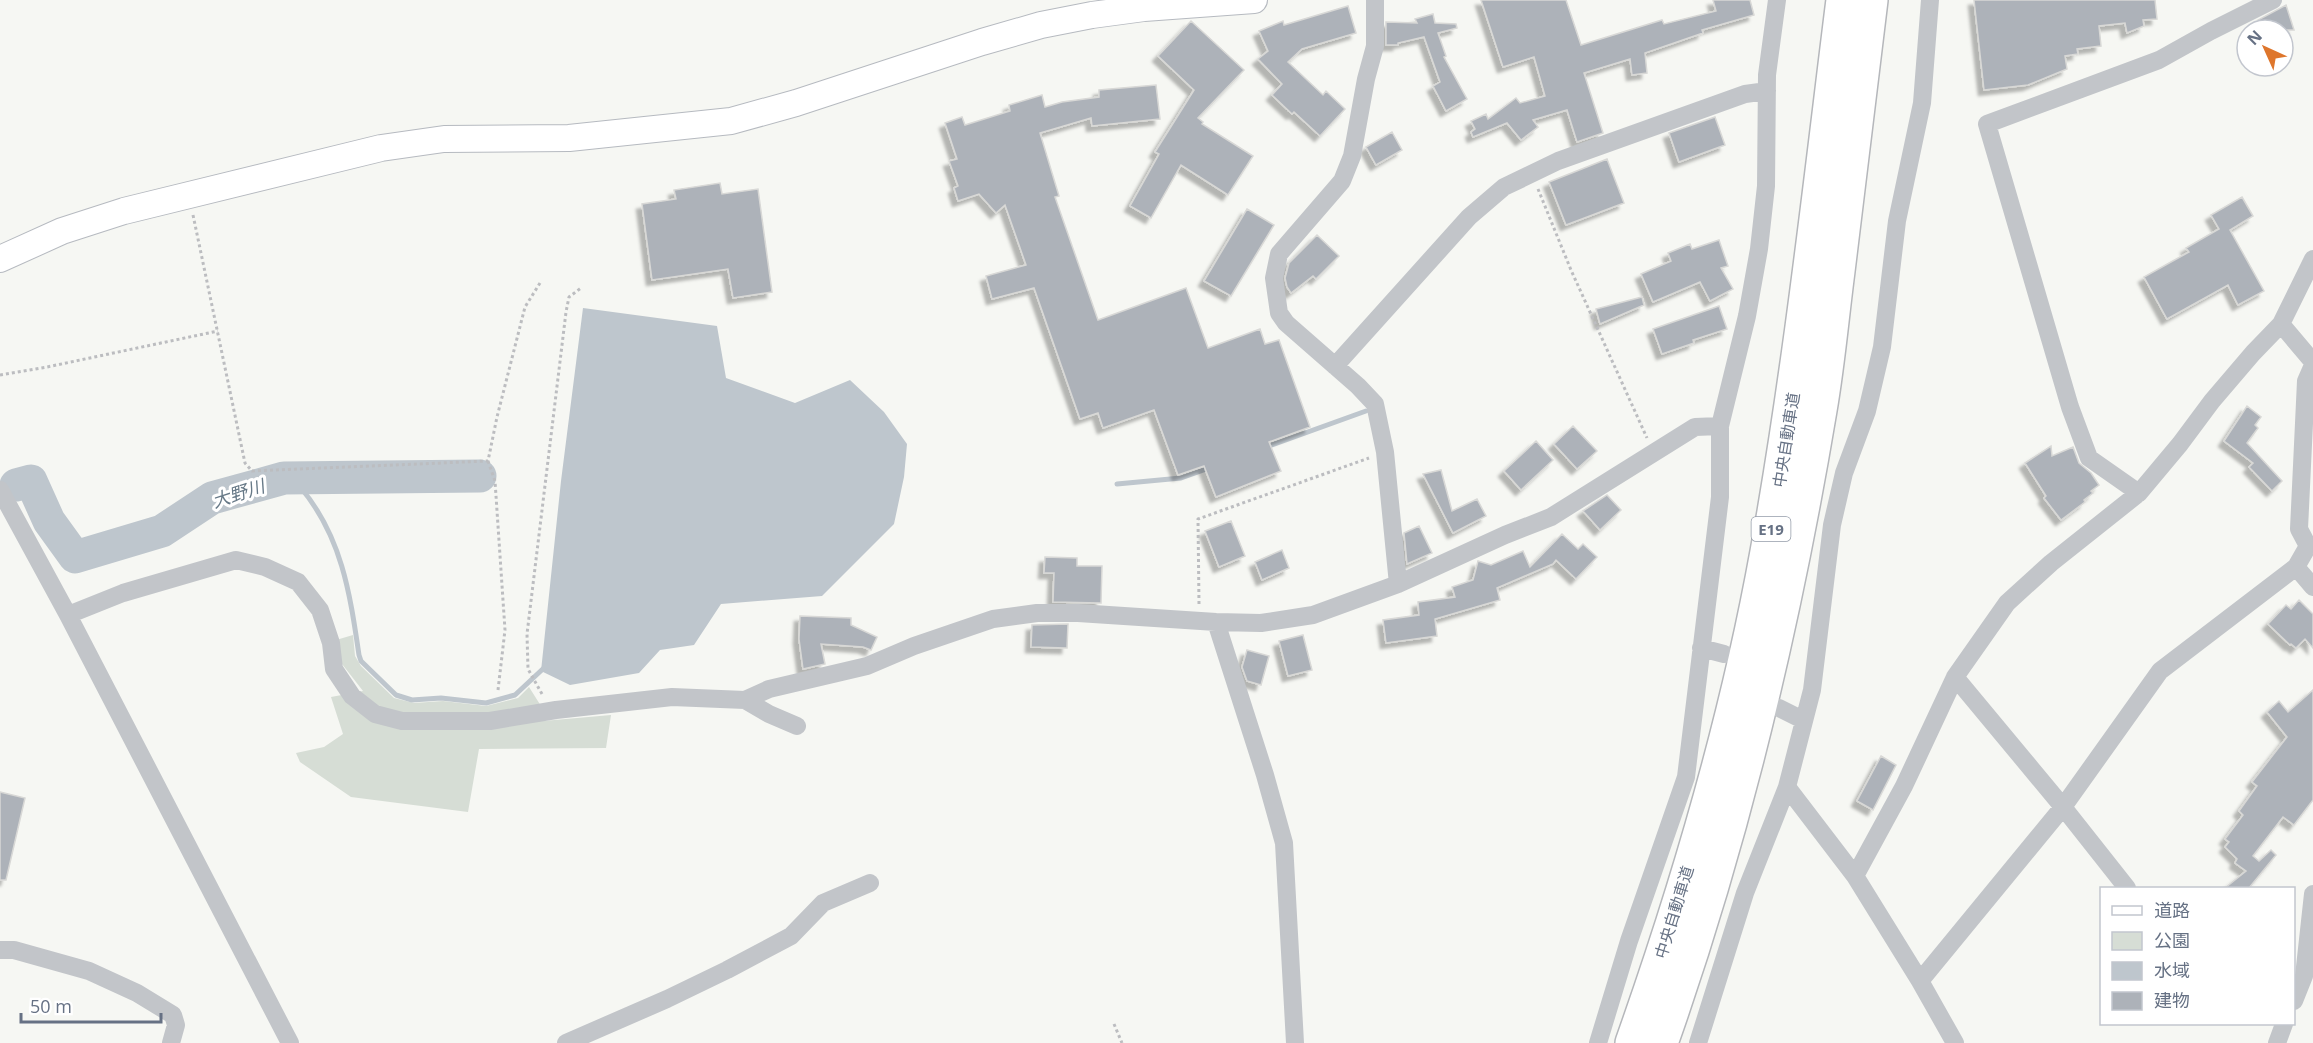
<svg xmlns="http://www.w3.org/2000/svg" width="2313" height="1043" viewBox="0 0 2313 1043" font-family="'Open Sans','Noto Sans JP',sans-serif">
  <defs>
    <filter id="shadow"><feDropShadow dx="-5.5" dy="5.5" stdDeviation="1.5" flood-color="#0004"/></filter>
  </defs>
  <rect width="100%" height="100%" fill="#f6f7f3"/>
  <path fill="#d6ddd5" d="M353 635 355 656 361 666 394 698 414 703 443 701 486 706 518 698 529 687 541 706 543 721 611 715 606 748 479 749 468 812 351 797 300 762 296 753 324 747 343 734 331 697 363 691 342 664 336 640Z"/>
  <path fill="#bec6cd" d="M583 308 717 326 726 378 795 403 850 380 884 412 907 444 904 477 894 524 822 596 721 604 694 645 660 650 639 673 570 685 541 671 561 481Z"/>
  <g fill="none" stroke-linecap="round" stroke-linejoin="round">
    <path stroke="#bec6cd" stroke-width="5" d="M1266 447 1366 411
      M284 478 291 487 301 488C342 537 350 594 359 655L361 661 396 695 412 700 441 698 486 703 515 695 546 666
      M1117 484 1181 478 1212 467"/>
    <path stroke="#bec6cd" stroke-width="33" d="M16 485 31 481 49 521 75 557 162 531 212 498 284 478 480 476"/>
  </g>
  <path fill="#adb2b9" stroke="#d8d8d6" stroke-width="1.5" filter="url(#shadow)" d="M1481 0H1566L1581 45 1662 20 1664 24 1716 11 1713 0H1750L1754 15 1702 30 1703 33 1645 53 1647 73 1632 75 1630 59 1584 73 1603 133 1577 142 1567 110 1533 120 1538 127 1521 140 1507 123 1473 137 1471 132 1475 129 1471 121 1486 114 1488 119 1516 98 1520 103 1545 96 1534 57 1503 67Z
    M1974 0H2155L2157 19 2143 20 2144 26 2127 33 2125 23 2099 26 2101 46 2077 49 2078 54 2065 56 2067 69 2028 85 1984 90Z
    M2286 5 2294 30H2261L2258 20Z
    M1348 6 1356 33 1302 49 1288 62 1323 95 1326 91 1345 109 1320 136 1294 112 1292 114 1272 95 1282 84 1258 59 1268 51 1259 31 1283 21 1284 25Z
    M1433 14 1435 23 1456 24 1457 28 1438 33 1446 56 1444 57 1467 99 1446 111 1433 86 1440 82 1424 37 1398 43V45H1386V22L1417 23 1415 19Z
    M1191 21 1244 70 1198 118 1203 122 1202 124 1253 156 1228 195 1181 165 1151 218 1130 206 1159 154 1155 152 1194 90 1158 56Z
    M1156 85 1160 119 1092 126 1091 118 1040 133 1059 196 1055 197 1098 320 1186 288 1208 348 1260 329 1265 344 1279 340 1310 427 1269 442 1281 471 1216 497 1204 466 1178 475 1154 410 1103 428 1098 413 1080 419 1034 288 992 299 986 276 1026 265 1005 205 996 213 979 194 958 201 954 188 958 186 949 161 957 159 945 123 962 117 965 125 1010 111 1009 105 1042 95 1045 107 1062 102 1099 97V90Z
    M1715 117 1725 145 1679 162 1669 133Z
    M1392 132 1402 150 1376 165 1366 147Z
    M1607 159 1624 203 1566 225 1549 182Z
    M720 183 722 194 758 189 772 292 733 298 728 269 652 280 642 204 676 199 674 190Z
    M2242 197 2253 216 2230 230 2264 291 2238 305 2228 285 2167 319 2144 277 2189 252 2186 248 2219 229 2211 215Z
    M1247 209 1274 225 1231 296 1204 281Z
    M1317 235 1339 256 1316 279 1313 276 1291 293 1287 287 1285 278 1289 263Z
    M1719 240 1728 266 1721 268 1733 289 1710 301 1700 282 1653 302 1641 274 1671 261 1668 253 1690 244 1692 249Z
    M1642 297 1644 305 1600 324 1596 309Z
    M1719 306 1727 329 1693 340 1694 343 1662 354 1653 329Z
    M2247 406 2261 417 2255 425 2258 428 2247 443 2282 481 2272 491 2249 467 2253 463 2224 441Z
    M1573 426 1597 451 1577 469 1554 444Z
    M1536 441 1553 460 1521 490 1504 471Z
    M2051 446 2052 456 2073 447 2079 463 2091 473 2099 485 2091 491 2093 493 2084 500 2085 502 2061 520 2044 498 2046 496 2025 463Z
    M1441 470 1452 511 1477 499 1486 516 1453 533 1423 474Z
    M1607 495 1621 510 1600 530 1583 511Z
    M1231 521 1245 556 1219 567 1205 531Z
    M1419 526 1432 553 1407 564 1404 533Z
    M1562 534 1578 549 1583 544 1597 557 1576 579 1556 560 1553 564 1497 588 1500 600 1435 619 1437 636 1386 643 1383 620 1419 615 1418 602 1455 597 1452 587 1473 580 1478 561 1491 565 1523 551 1530 567Z
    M1282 550 1289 568 1262 580 1255 562Z
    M1045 557 1077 558V566H1102L1101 603 1053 602 1054 573H1044Z
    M2299 600 2313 614V648L2305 639 2296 648 2291 644 2290 645 2268 624 2286 605 2291 609Z
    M800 616 851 618V625L877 637 871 650 863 647 821 644 825 664 803 669 799 639Z
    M1068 624 1067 648 1031 647 1032 625Z
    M1303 635 1312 670 1288 676 1279 641Z
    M1247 650 1269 656 1261 685 1247 681 1242 667Z
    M2313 690V800L2294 825 2283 817 2253 856 2259 861 2271 850 2276 855 2249 888H2225L2246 871 2235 863 2237 859 2225 847 2229 842 2225 839 2243 815 2239 811 2257 786 2252 782 2287 737 2267 712 2279 701 2288 712Z
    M1881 756 1896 765 1873 810 1857 801Z
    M0 792 25 798 6 880H0Z"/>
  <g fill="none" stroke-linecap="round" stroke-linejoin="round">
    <g stroke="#b6bac0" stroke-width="28">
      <path id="secondary" d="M0 259 62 231 124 211 381 148 444 139 569 138 731 121 796 103 982 42 1041 25 1092 15 1144 8 1254 0"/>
    </g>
    <g stroke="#b5b7bb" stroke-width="36">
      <path id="highway" d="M1632 1043C1688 885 1737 718 1767 552 1800 369 1820 184 1843 0
        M1661 1043C1734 837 1784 625 1820 410 1828 364 1832 317 1838 271 1849 181 1860 90 1871 0"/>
    </g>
    <path stroke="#bcbdc0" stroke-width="3" stroke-dasharray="3 3" stroke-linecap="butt" d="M1538 189 1571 270 1647 438
      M193 215 245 463 252 471 488 461 497 417 525 307 540 283
      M0 375 47 367 218 331
      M488 461 495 481 505 630 498 690
      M1199 604 1198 519 1369 458
      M542 694 528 669 527 634 566 312 569 297 581 288
      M1114 1024 1122 1043"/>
    <path stroke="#c2c5c9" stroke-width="18" d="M1375 0V46L1366 79 1352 156 1342 181 1279 254 1274 278 1279 313 1286 323 1358 386 1375 404 1385 452 1398 584
      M2281 324 2313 362
      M1335 366 1469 217 1504 187 1558 161 1745 94 1767 91
      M0 490 68 615 290 1043
      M2139 493 2089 458 2070 407 1987 124 2159 60 2211 31 2273 0
      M2308 546 2299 529 2306 381 2313 365
      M2296 567 2313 587
      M68 615 123 593 236 560 265 567 298 582 320 610 331 643 334 669 352 696 375 714 402 721H490L556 710 672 697 745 700 769 689 867 666 914 646 993 619 1037 613H1078L1216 622 1261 623 1313 615 1398 584 1505 535 1551 517 1695 427 1720 426
      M1216 622 1265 775 1284 843 1295 1043
      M1701 648 1724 654
      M1955 677 2063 807 2127 888
      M745 700 769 714 797 726
      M1779 708 1803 720
      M1787 787 1855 876 1920 981 1955 1043
      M1855 876 1904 786 1955 677 2007 603 2051 563 2139 493 2180 444 2212 401 2253 353 2281 324 2313 259
      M0 950H14L89 971 137 993 173 1015 176 1025 171 1043
      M1920 981 2063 807 2160 671 2296 567 2308 546
      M2294 1001 2304 976 2313 894
      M566 1043 667 999 727 970 791 936 823 903 870 883
      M1598 1043 1629 941 1686 777 1720 497V426L1747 316 1759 249 1766 186 1767 75 1777 0
      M1698 1043 1745 893 1787 787 1812 690 1832 525 1844 473 1867 411 1882 347 1897 221 1922 103 1930 0
      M2277 1043 2284 1024"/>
    <use href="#secondary" stroke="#fff" stroke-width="26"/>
    <use href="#highway" stroke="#fff" stroke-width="33"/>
  </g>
  <g text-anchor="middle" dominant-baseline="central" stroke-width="6" stroke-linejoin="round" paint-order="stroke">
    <rect fill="#fff" stroke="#949ca9" stroke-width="1.5" x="1751.5" y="517" width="39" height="24" rx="4.5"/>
    <g font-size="15" font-weight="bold" fill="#667184">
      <text x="1771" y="529">E19</text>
    </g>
    <g font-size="16" fill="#667184" stroke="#fff">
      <text transform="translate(1786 440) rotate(-81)">中央自動車道</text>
      <text transform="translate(1674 912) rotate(-73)">中央自動車道</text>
    </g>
    <g font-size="18" font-style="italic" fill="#677987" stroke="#fff">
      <text transform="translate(238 493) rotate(-18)">大野川</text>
    </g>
  </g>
  <rect x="2100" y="887" width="195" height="138" fill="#ffffff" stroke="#c2c6ce" stroke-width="1.5"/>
  <rect x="2112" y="906" width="30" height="9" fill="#ffffff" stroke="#c2c6ce" stroke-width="1.5"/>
  <text x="2154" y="917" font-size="18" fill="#667184">道路</text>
  <rect x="2112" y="932" width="30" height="18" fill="#d6ddd5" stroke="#c2c6ce" stroke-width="1.5"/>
  <text x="2154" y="947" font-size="18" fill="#667184">公園</text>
  <rect x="2112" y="962" width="30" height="18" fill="#bec6cd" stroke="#c2c6ce" stroke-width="1.5"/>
  <text x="2154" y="977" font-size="18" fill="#667184">水域</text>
  <rect x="2112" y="992" width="30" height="18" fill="#adb2b9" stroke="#c2c6ce" stroke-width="1.5"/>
  <text x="2154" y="1007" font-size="18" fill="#667184">建物</text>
  <g transform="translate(2265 48) rotate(315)"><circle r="28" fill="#ffffff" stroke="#c2c6ce" stroke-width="1.5"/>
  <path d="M0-4.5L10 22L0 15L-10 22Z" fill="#de762c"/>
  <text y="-9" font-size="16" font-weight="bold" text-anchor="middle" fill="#667184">N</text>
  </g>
  <path d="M21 1013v9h140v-9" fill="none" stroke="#667184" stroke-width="3"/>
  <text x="30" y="1013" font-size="18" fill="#667184" stroke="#ffffff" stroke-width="4.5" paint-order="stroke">50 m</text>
</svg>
